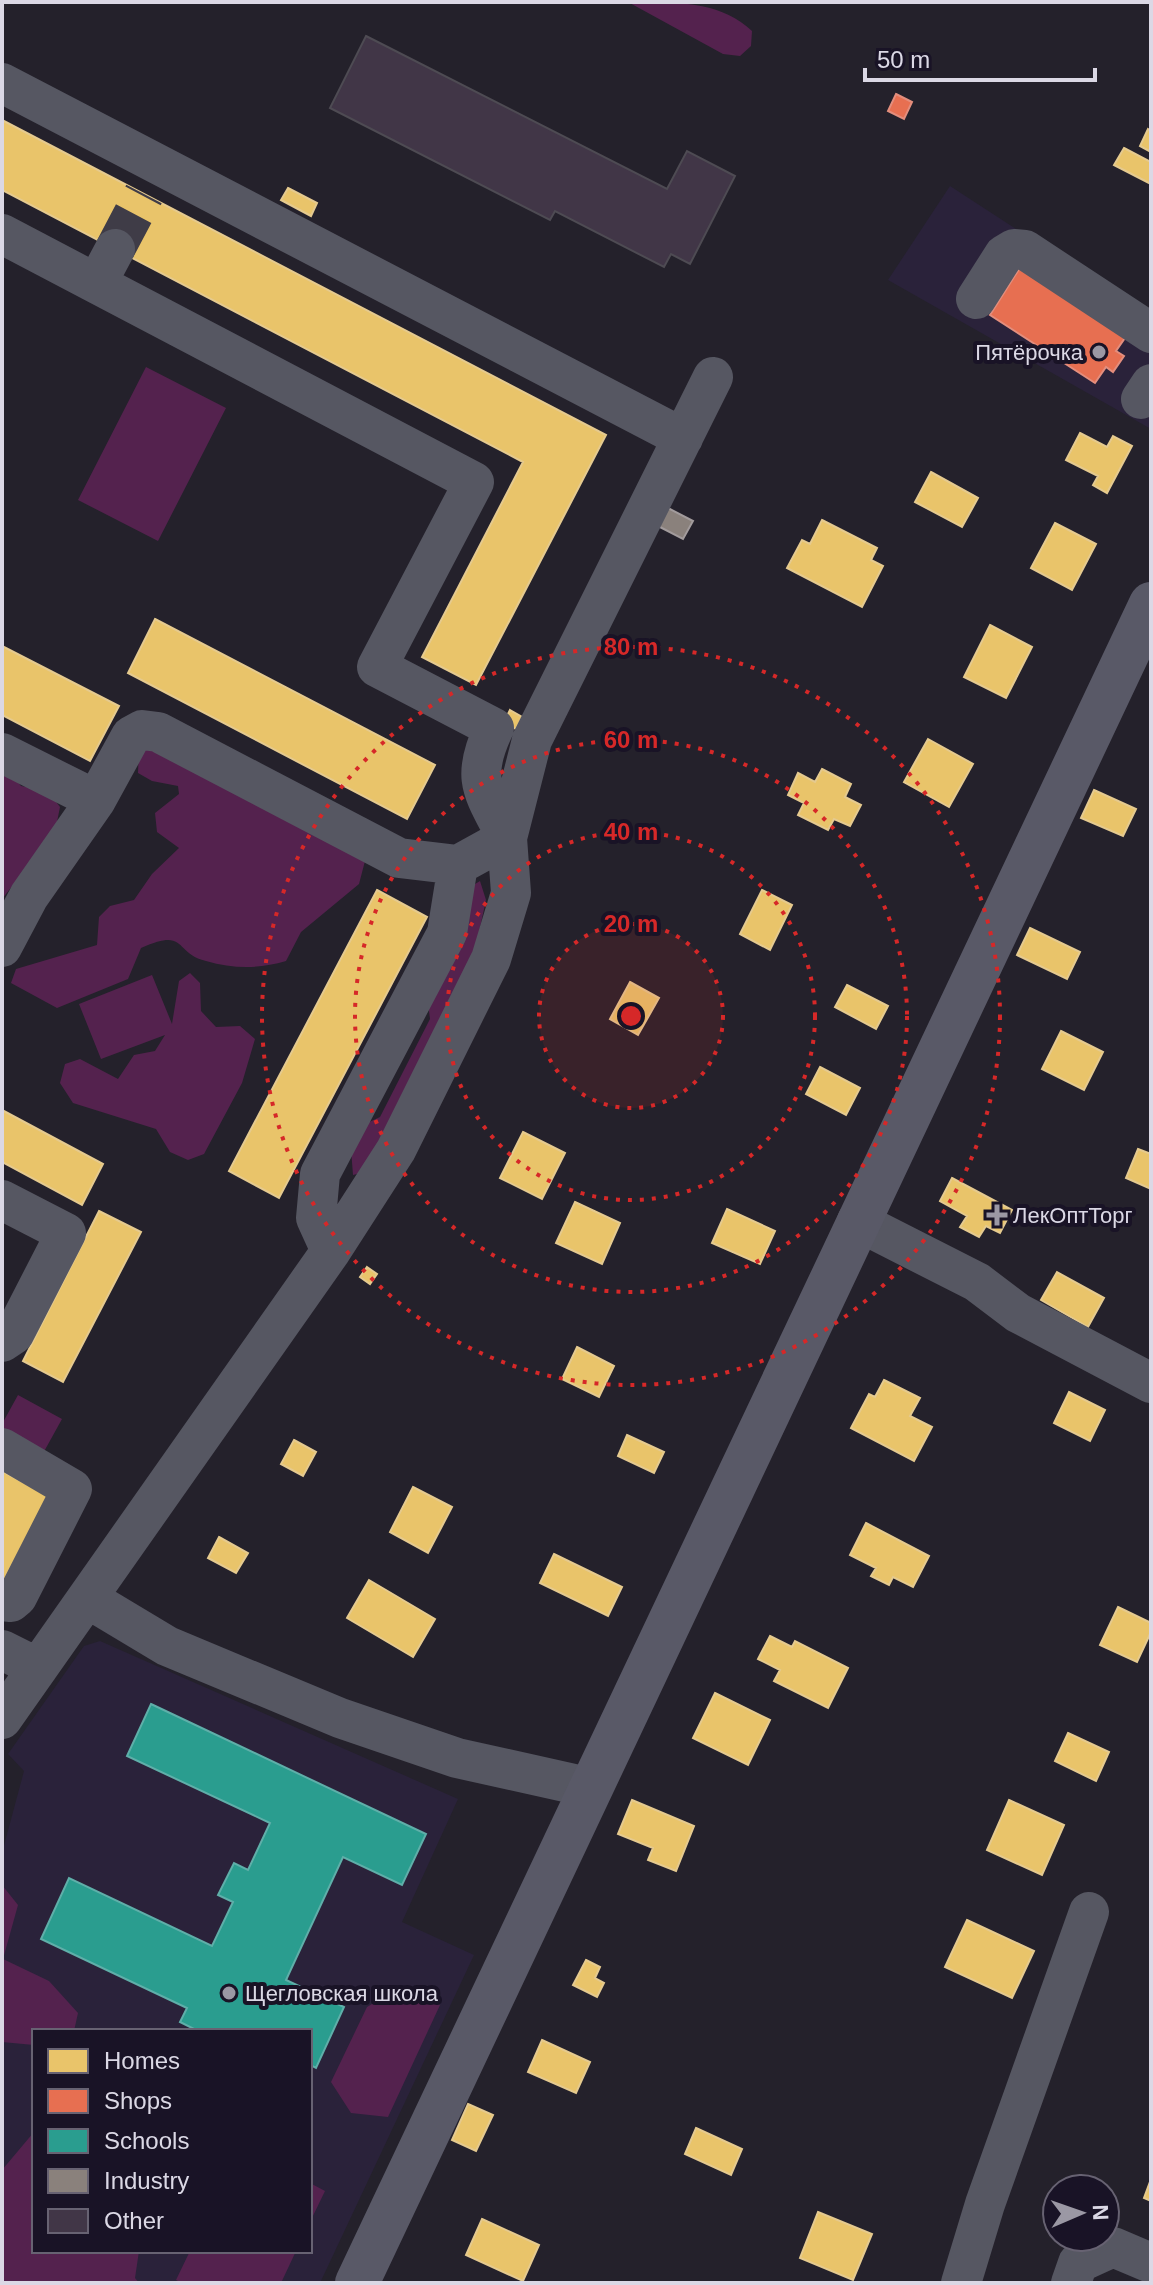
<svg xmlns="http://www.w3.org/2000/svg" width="1153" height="2285" viewBox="0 0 1153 2285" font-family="Helvetica,sans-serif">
  <rect width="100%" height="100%" fill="#24212b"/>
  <path fill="#2a223a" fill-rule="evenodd" d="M950 186 1151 317V429L888 280Z
    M100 1641 458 1799 402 1922 474 1955 320 2283H2V1853L24 1771 8 1754 84 1646ZM34 2031H310V2251H34Z"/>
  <path fill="#54224e" d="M628 2C673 2 720 0 752 31L751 46 740 56 723 54Z
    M146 367 226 408 158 541 78 500Z
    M158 745 365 861 359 884 301 932 286 961C259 969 234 969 206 961 173 953 188 927 141 948L128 979 57 1008 11 983 16 969 97 945 99 917 110 906 134 900 152 874 179 848 157 832 155 813 179 794 178 786 152 781 138 773 139 749Z
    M2 762 21 786 48 791 60 807 55 832 2 899Z
    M480 881 486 900 474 955 380 1147 361 1173 353 1175 351 1149 363 1125 380 1117 430 1019 426 987 459 894Z
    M190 973 200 983 201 1011 216 1027 240 1026 255 1039 242 1083 204 1154 188 1160 170 1152 156 1129 73 1103 60 1083 65 1064 80 1059 118 1079 134 1055 155 1051 165 1035 101 1059 79 1004 152 975 172 1024 179 981Z
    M18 1395 62 1419 41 1457 2 1436V1424Z
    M2 1885 18 1905 3 1959 49 1981 78 2013 74 2031H34V2045L2 2042Z
    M399 1988H425L440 2005 388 2117 351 2113 331 2082 367 2007Z
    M34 2132V2251H139L135 2278 139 2283H2V2170Z
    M310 2183 325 2191 310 2222Z
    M190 2251H296L281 2283H182L176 2280Z"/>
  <path fill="#e9c46a" stroke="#e5ca8f" stroke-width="2" d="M2 120 606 435 476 685 422 657 523 462 2 190Z
    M1148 129 1151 131V152L1140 146Z
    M1124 148 1151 162V184L1114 165Z
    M288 188 317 203 311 216 281 200Z
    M1080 433 1107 447 1113 436 1132 446 1107 493 1093 485 1098 476 1066 460Z
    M931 472 978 498 962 527 915 502Z
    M822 520 877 548 871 560 883 566 862 607 787 568 802 540 810 544Z
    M1055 523 1096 544 1072 590 1031 568Z
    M155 619 435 765 407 819 128 673Z
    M990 625 1032 647 1006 698 964 677Z
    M2 646 119 706 90 761 2 715Z
    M510 710 522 717 516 729 504 722Z
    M928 739 973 764 949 807 904 782Z
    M822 769 851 784 845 797 861 805 850 826 834 819 828 830 798 815 804 803 788 795 798 773 815 782Z
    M1094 790 1136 809 1123 836 1081 818Z
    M377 890 427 917 279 1198 229 1171Z
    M762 890 792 905 770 950 740 934Z
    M1030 928 1080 952 1067 979 1017 955Z
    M630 982 659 998 638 1035 610 1019Z
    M847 985 888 1006 876 1029 835 1007Z
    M1061 1031 1103 1052 1084 1090 1042 1069Z
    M820 1067 860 1088 846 1115 806 1094Z
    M2 1110 103 1164 82 1205 2 1162Z
    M523 1132 565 1153 542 1199 500 1178Z
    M1138 1149 1151 1154V1189L1126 1178Z
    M952 1178 1012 1210 1000 1233 986 1226 979 1237 960 1227 967 1216 940 1201Z
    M575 1202 620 1223 602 1264 556 1243Z
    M727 1209 775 1231 760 1264 712 1243Z
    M99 1211 141 1232 63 1382 23 1361Z
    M367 1267 377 1274 370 1284 360 1277Z
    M1057 1272 1104 1298 1088 1327 1041 1300Z
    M577 1347 614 1366 599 1397 562 1379Z
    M884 1380 920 1398 910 1416 932 1427 914 1461 851 1428 869 1394 875 1397Z
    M1069 1392 1105 1410 1090 1441 1054 1423Z
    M627 1435 664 1452 654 1473 618 1456Z
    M294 1440 316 1452 303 1476 281 1464Z
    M2 1471 49 1496 3 1582H2Z
    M413 1487 452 1507 428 1553 390 1532Z
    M866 1523 929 1556 913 1587 893 1577 889 1585 871 1576 876 1568 850 1555Z
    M219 1537 248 1553 236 1573 208 1558Z
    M554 1554 622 1587 608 1616 540 1583Z
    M369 1580 435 1619 413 1657 347 1618Z
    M1118 1607 1151 1623V1632L1137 1662 1100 1645Z
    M770 1636 792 1647 795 1641 848 1668 828 1708 774 1681 780 1670 758 1659Z
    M715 1693 770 1720 748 1765 693 1738Z
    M1068 1733 1109 1752 1096 1781 1055 1761Z
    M632 1800 694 1826 676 1871 648 1860 653 1848 618 1834Z
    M1009 1800 1064 1825 1042 1875 987 1850Z
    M967 1920 1034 1951 1012 1998 945 1967Z
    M586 1960 600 1967 595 1978 604 1983 597 1997 573 1985Z
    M542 2040 590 2062 576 2093 528 2072Z
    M468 2104 493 2115 476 2151 452 2140Z
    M696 2128 742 2149 731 2175 685 2154Z
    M1151 2179V2201L1144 2198Z
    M818 2212 872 2234 853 2280 800 2258Z
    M482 2219 539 2245 523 2281 466 2255Z"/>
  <path fill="#e76f51" stroke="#e38e7d" stroke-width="2" d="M896 94 912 102 904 119 888 111Z
    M1021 266 1127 335 1116 351 1124 356 1113 372 1106 367 1095 383 990 315Z"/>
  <path fill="#2a9d8f" stroke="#5fafa9" stroke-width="2" d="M151 1704 426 1834 402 1885 343 1857 286 1980 344 2007 316 2068 310 2065V2031H198L180 2022 187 2008 41 1939 69 1878 212 1946 233 1902 218 1895 234 1863 248 1870 270 1823 127 1756Z"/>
  <path fill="#8a817c" stroke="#a29b9c" stroke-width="2" d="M666 507 693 521 683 539 656 525Z"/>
  <path fill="#413647" stroke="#4e4b53" stroke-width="2" d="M366 36 667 189 687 151 735 176 690 264 671 254 664 267 555 211 550 220 330 108Z"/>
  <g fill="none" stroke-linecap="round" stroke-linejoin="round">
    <path stroke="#3f3c47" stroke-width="40" stroke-dasharray="40 20" stroke-linecap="butt" d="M115 249 144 194"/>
    <path stroke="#565762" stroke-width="40" d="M2 83 683 438
      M2 234 474 482 377 667 494 728C470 779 483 791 507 838
      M97 283 115 249
      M976 299 1004 255 1014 249 1025 250 1151 333
      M1141 399 1151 384
      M2 753 96 800
      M2 947 29 896 96 800 131 736 142 730 158 732 399 858 458 865 507 838
      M2 1200 66 1233 14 1334 2 1342
      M857 1221 977 1282 1018 1313 1151 1383
      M331 1251 316 1218 320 1174 447 933 458 865
      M2 1448 72 1489 17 1597 11 1602 2 1601
      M87 1598 167 1646 340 1718 457 1758 592 1788
      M2 1650 38 1668
      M2 1719 331 1251 396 1150 491 959 511 893 507 838 532 740 713 377
      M961 2283 985 2204 1089 1912
      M1071 2283 1078 2263 1113 2247 1151 2263"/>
    <path stroke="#595967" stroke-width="44" d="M357 2283 1151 604"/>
  </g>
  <circle cx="631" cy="1016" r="92" fill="#d62828" fill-opacity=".12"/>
  <g fill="none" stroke="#d62828" stroke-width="4" stroke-dasharray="4 8">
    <circle cx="631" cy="1016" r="92"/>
    <circle cx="631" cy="1016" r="184"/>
    <circle cx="631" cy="1016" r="276"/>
    <circle cx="631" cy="1016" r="369"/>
  </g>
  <g fill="#9b98a4" stroke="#191326" stroke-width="3">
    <circle cx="1099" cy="352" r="8"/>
    <path d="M993 1203h8v8h8v8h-8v8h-8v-8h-8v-8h8z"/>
    <circle cx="229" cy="1993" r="8"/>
  </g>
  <g text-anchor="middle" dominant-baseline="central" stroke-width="8" stroke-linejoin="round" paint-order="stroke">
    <g font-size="22" fill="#dbd8e5" stroke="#191326" text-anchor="start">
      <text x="1083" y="352" text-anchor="end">Пятёрочка</text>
      <text x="1013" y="1215">ЛекОптТорг</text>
      <text x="245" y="1993">Щегловская школа</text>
    </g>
  </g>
  <circle cx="631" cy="1016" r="12" fill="#d62828" stroke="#191326" stroke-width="4"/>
  <g font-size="24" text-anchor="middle" font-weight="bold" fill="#d62828" stroke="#191326" stroke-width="8" stroke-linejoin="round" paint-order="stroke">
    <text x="631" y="655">80 m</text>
    <text x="631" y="748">60 m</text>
    <text x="631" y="840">40 m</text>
    <text x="631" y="932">20 m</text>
  </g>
  <rect width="1153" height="2285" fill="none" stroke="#dbd8e5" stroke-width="8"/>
  <rect x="32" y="2029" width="280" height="224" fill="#191326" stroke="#676272" stroke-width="2"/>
  <rect x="48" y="2049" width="40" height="24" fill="#e9c46a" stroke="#676272" stroke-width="2"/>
  <text x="104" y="2069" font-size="24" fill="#dbd8e5">Homes</text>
  <rect x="48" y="2089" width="40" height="24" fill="#e76f51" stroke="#676272" stroke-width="2"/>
  <text x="104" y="2109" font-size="24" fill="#dbd8e5">Shops</text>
  <rect x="48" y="2129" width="40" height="24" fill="#2a9d8f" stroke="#676272" stroke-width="2"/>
  <text x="104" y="2149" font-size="24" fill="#dbd8e5">Schools</text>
  <rect x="48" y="2169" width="40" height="24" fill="#8a817c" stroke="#676272" stroke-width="2"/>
  <text x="104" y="2189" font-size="24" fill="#dbd8e5">Industry</text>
  <rect x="48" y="2209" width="40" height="24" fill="#413647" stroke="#676272" stroke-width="2"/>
  <text x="104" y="2229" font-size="24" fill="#dbd8e5">Other</text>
  <g transform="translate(1081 2213) rotate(88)"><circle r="38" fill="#191326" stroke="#676272" stroke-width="2"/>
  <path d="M0-6L14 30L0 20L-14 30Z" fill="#9b98a4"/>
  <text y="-12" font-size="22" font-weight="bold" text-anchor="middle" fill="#dbd8e5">N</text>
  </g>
  <path d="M865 68v12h230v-12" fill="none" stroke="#dbd8e5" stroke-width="4"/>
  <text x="877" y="68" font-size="24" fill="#dbd8e5" stroke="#191326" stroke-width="6" paint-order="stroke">50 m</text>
</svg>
